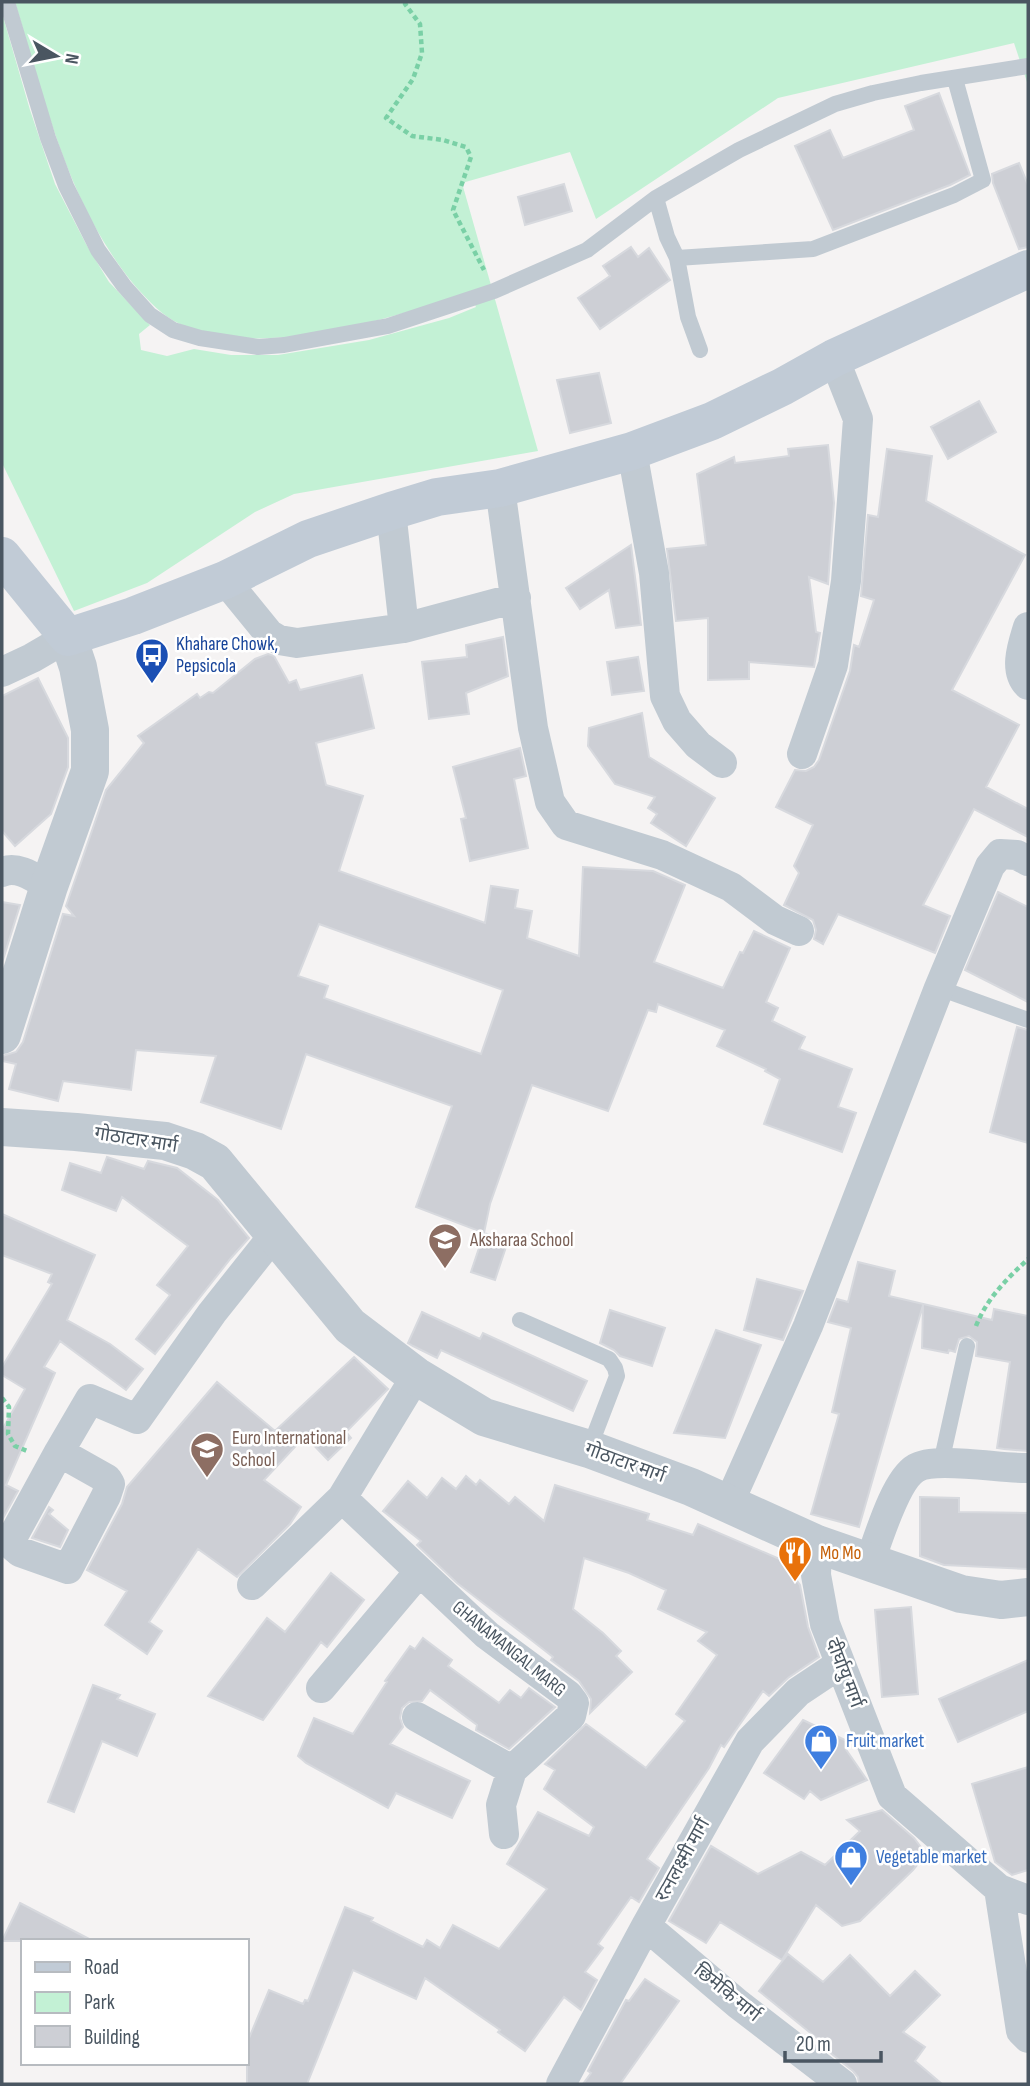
<svg xmlns="http://www.w3.org/2000/svg" width="1030" height="2086" viewBox="0 0 1030 2086" font-family="'Sofia Sans Condensed','Noto Sans Devanagari',sans-serif">
  <rect width="100%" height="100%" fill="#f5f3f3"/>
  <path fill="#c3f1d5" d="M15 2H1028V85L1014 43 778 98 596 219 570 152 462 183 538 451 294 494 255 512 147 583 74 611 2 463V13L30 110 55 184 86 244 109 282 150 325 139 334 141 350 167 356 194 349 231 355H278L369 340 449 318 476 307 470 293C389 318 261 361 180 324 162 316 149 301 136 287 68 206 45 101 15 2Z"/>
  <path fill="#cdcfd5" stroke="#d7d9de" stroke-width="2" fill-rule="evenodd" d="M939 93 970 175 950 185 833 230 795 146 830 130 843 158 914 130 905 106Z
    M1019 163 1028 185V247L1019 249 993 183 992 174Z
    M564 184 572 211 525 225 518 197Z
    M631 247 638 257 649 248 670 280 600 329 578 298 610 276 603 266Z
    M599 373 611 423 570 433 557 380Z
    M979 401 996 432 948 459 931 427Z
    M828 445 834 503 828 584 809 577 816 632 820 633 814 667 749 662V679L708 680V618L676 621 667 549 706 545 697 474 734 457 735 463 789 456 788 449Z
    M887 449 932 456 926 501 1025 555 952 690 1019 725 986 787 1028 809V837L974 809 923 905 950 916 935 953 838 914 823 944 814 939 816 930 813 920 784 905 799 873 794 866 813 825 776 807 795 770 806 771 814 767 819 760 850 671 854 645 859 647 874 600 861 596 868 515 878 517Z
    M631 545 641 625 616 628 609 590 580 609 566 588Z
    M503 637 508 676 466 693 469 714 429 719 422 662 467 657 466 645Z
    M268 654 274 656 289 683 296 680 300 690 362 675 374 728 316 743 326 785 363 796 339 871 485 923 491 886 518 890 515 908 532 911 527 938 579 956 583 867 653 871 685 885 654 962 723 988 740 952 743 953 754 931 790 948 766 1002 778 1008 772 1021 805 1037 799 1049 852 1069 838 1107 856 1113 842 1152 764 1124 780 1079 765 1071 766 1069 717 1046 725 1030 658 1004 656 1012 648 1010 608 1111 532 1085 490 1204 484 1233 416 1207 452 1106 306 1054 281 1129 201 1102 216 1056 136 1050 131 1090 63 1081 58 1101 9 1089 16 1064 2 1061V1056L16 1052 23 1042 63 914 74 916 66 906 106 790 144 743 138 736 197 694 200 698 209 692 213 693 255 659ZM319 924 503 990 481 1054 324 998 328 986 298 976Z
    M638 657 644 691 612 695 607 662Z
    M38 678 68 738V767L51 814 15 846 2 831V696Z
    M642 713 649 757 715 798 686 846 651 823 657 814 648 808 655 797 615 784 588 746 589 728Z
    M520 748 526 776 514 779 528 848 470 861 461 819 466 818 453 767Z
    M998 892 1028 907V1002L965 970Z
    M2 902 20 905 2 963Z
    M1017 1027 1028 1030V1143L990 1132Z
    M107 1157 144 1169 148 1161 177 1168 218 1200 249 1238 231 1258 155 1354 136 1339 170 1295 157 1285 188 1246 122 1197 116 1211 62 1190 70 1163 101 1173Z
    M2 1214 95 1255 67 1320 110 1344 143 1369 126 1390 60 1341 44 1367 55 1373 6 1485 18 1491 2 1520V1430L25 1389 2 1375V1367L52 1284 48 1282 52 1274 2 1255Z
    M484 1233 508 1241 495 1280 471 1272Z
    M858 1262 895 1271 889 1296 992 1320 994 1309 1028 1316V1451L1004 1449 997 1448 1010 1362 976 1356 977 1342 969 1336 959 1339 955 1352 949 1350 948 1353 922 1348 923 1305 859 1527 811 1514 839 1414 832 1412 851 1328 828 1322 837 1299 848 1302Z
    M757 1279 803 1291 783 1340 744 1330Z
    M610 1310 665 1328 652 1366 620 1356 614 1350 600 1343Z
    M422 1312 480 1339 483 1333 587 1381 573 1411 441 1350 437 1358 413 1346 408 1343Z
    M716 1330 761 1345 725 1438 674 1433Z
    M354 1357 388 1389 346 1432 351 1438 328 1460 305 1436 264 1480 301 1507 290 1524 237 1577 198 1549 149 1622 162 1631 147 1654 105 1625 127 1591 87 1570 122 1504 127 1487 217 1382 275 1431Z
    M466 1476 476 1485 480 1480 509 1504 515 1497 544 1521 555 1485 649 1514 647 1520 693 1535 698 1524 782 1560 800 1585 808 1627 819 1657 788 1678 769 1696 763 1691 724 1747 721 1745 709 1768 647 1859 659 1868 639 1902 631 1897 598 1944 603 1948 585 1972 597 1980 581 2010 564 1997 525 2051 498 2032 500 2030 425 1978 416 1999 353 1970 307 2084H247V2043L269 1990 303 2004 305 2000 308 2001 345 1907 373 1918 371 1921 423 1947 427 1940 440 1948 453 1925 499 1949 547 1889 507 1864 538 1812 589 1836 594 1827 544 1789 555 1770 545 1764 586 1724 646 1768 685 1721 676 1714 717 1655 698 1641 707 1632 658 1609 666 1590 629 1573 584 1558 573 1609 603 1633 621 1651 616 1656 632 1672 590 1713 591 1699 579 1681 551 1660 553 1657 530 1639 457 1583 417 1545 421 1541 383 1511 408 1481 427 1498 442 1478 456 1489Z
    M920 1497 959 1498V1512L1028 1513V1569L944 1565 920 1556Z
    M49 1507 53 1510 49 1514 68 1530 60 1547 32 1538Z
    M331 1573 364 1600 327 1647 321 1642 263 1720 208 1696 267 1618 285 1632Z
    M911 1607 918 1694 882 1697 875 1610Z
    M423 1638 452 1660 448 1666 499 1703 510 1690 521 1698 529 1688 555 1707 509 1749 476 1730 477 1725 430 1690 422 1701 409 1702 402 1708 400 1718 403 1727 390 1744 470 1781 452 1818 396 1793 388 1808 306 1763 298 1756 314 1718 353 1734 387 1682 385 1681 410 1646 415 1649Z
    M1028 1660V1711L958 1742 939 1699Z
    M93 1685 120 1695 117 1699 155 1714 137 1756 102 1741 74 1812 48 1802Z
    M803 1720 849 1742 845 1748 867 1780 821 1800 810 1791 804 1799 764 1773Z
    M1028 1767V1870L1012 1875 995 1862 972 1784Z
    M882 1810 914 1838 926 1854 913 1870 860 1921 842 1926 816 1905 782 1960 720 1922 706 1943 669 1921 711 1846 758 1874 801 1852 825 1865 860 1831 847 1820Z
    M20 1903 93 1941H2Z
    M788 1954 823 1982 850 1955 890 1996 915 1971 940 1995 903 2032 925 2047 915 2061 942 2084H859L858 2077 853 2071 828 2051 829 2048 759 1991Z
    M645 1979 679 2001 620 2084H583L591 2073 588 2071 626 2000 629 2001Z"/>
  <g fill="none" stroke-linecap="round" stroke-linejoin="round">
    <path stroke="#7ad0a6" stroke-width="4.5" stroke-dasharray="5 3.5" stroke-linecap="butt" d="M406 2 405 4 420 24 422 53 413 79 386 118 412 136 443 140 466 147 471 157 453 210 484 270
      M976 1326C987 1298 1007 1279 1028 1259
      M2 1398 9 1407 8 1434 15 1446 27 1451"/>
    <path stroke="#c1cad2" stroke-width="16" d="M7 2 48 138 66 186 98 250 124 286 150 315 173 330 200 338 258 347 284 345 388 326 494 291 587 250 656 198 739 150 835 104 873 93 921 83 1028 66
      M656 198 667 237 677 258 688 317 700 350
      M677 258 813 249 954 195 983 180 955 79
      M939 988 1028 1020
      M520 1320 609 1359 615 1368 617 1376 589 1449
      M941 1463 967 1346"/>
    <path stroke="#c1cad2" stroke-width="30" d="M632 451 654 573 665 696 677 721 698 745 722 763
      M500 488 533 728 550 802 566 825 662 855 731 887 775 920 799 931
      M225 580 269 634 279 640 297 643 404 628 391 511
      M1028 627C1023 644 1013 670 1028 685
      M404 628 516 598
      M2 672 32 658 68 637
      M802 754 833 665 846 581 858 419 834 358
      M2 872C18 865 35 878 49 886
      M416 1376 342 1498 487 1635 568 1695 574 1703 571 1716 512 1770 501 1805 504 1834
      M59 1452 90 1399 137 1419 212 1313 274 1235
      M59 1452 107 1479 110 1484 106 1496 68 1569 20 1552 13 1546 12 1538Z
      M729 1503 808 1326 939 988 990 866 1000 854 1017 855 1028 861
      M817 1544 816 1575 825 1624 892 1796 999 1889 1021 2031 1028 2038
      M869 1564C878 1540 895 1480 916 1468 935 1456 1003 1469 1028 1468
      M252 1585 342 1498
      M321 1688 419 1572
      M417 1717 512 1770
      M999 1889 1028 1900
      M646 1926 738 2004 842 2084
      M561 2084 646 1926 750 1741 798 1692 840 1664"/>
    <path stroke="#c1cad2" stroke-width="38" d="M2 1035 49 886 90 771V730L78 667 68 637
      M2 1127 76 1132 165 1141 195 1151 215 1162 350 1326 416 1376 484 1417 589 1449 691 1487 817 1544 961 1594 1001 1600 1028 1597"/>
    <path stroke="#c1cbd6" stroke-width="38" d="M2 556 68 637 133 616 225 580 308 539 391 511 437 497 500 488 632 451 712 421 782 387 834 358 1028 269"/>
  </g>
  <defs>
    <g id="bus-pin" transform="scale(1.75)"><path d="M0 17L-7.5 6A9.5 9.5 0 1 1 7.5 6Z" fill="#1a4fb4" stroke="#fff"/><path d="M-5-6H5V4H4V6H2V4H-2V6H-4V4H-5ZM-3.5-4V0h7V-4ZM-3.5 1.2v1.5H-2V1.2ZM2 1.2v1.5H3.5V1.2Z" fill="#fff"/></g>
    <g id="school-pin" transform="scale(1.75)"><path d="M0 17L-7.5 6A9.5 9.5 0 1 1 7.5 6Z" fill="#8d6e63" stroke="#fff"/><path d="M0-5L7-2L0 1L-7-2ZM-4 1L0 2.5L4 1V4Q0 6-4 4Z" fill="#fff"/></g>
    <g id="restaurant-pin" transform="scale(1.75)"><path d="M0 17L-7.5 6A9.5 9.5 0 1 1 7.5 6Z" fill="#e8710a" stroke="#fff"/><path d="M-5-6h1v4h1v-4h1v4h1v-4h1v5L-1.5 .5V6h-2V.5L-5-1ZM5-6V6H3V1.5H1.5Q1.5-4 5-6Z" fill="#fff"/></g>
    <g id="shop-pin" transform="scale(1.75)"><path d="M0 17L-7.5 6A9.5 9.5 0 1 1 7.5 6Z" fill="#3f7fe0" stroke="#fff"/><path d="M-5-2.5h2.3a2.7 3.5 0 0 1 5.4 0H5L5.5 6h-11ZM-1.5-2.5h3a1.5 2.3 0 0 0-3 0Z" fill="#fff"/></g>
  </defs>
  <g fill-rule="evenodd">
    <use href="#bus-pin" x="152" y="655"/>
    <use href="#school-pin" x="445" y="1240"/>
    <use href="#school-pin" x="207" y="1449"/>
    <use href="#restaurant-pin" x="795" y="1553"/>
    <use href="#shop-pin" x="821" y="1741"/>
    <use href="#shop-pin" x="851" y="1857"/>
  </g>
  <g text-anchor="middle" dominant-baseline="central" stroke-width="5" stroke-linejoin="round" paint-order="stroke">
    <g font-size="19" fill="#164399" stroke="#fff" text-anchor="start">
      <text x="176" y="644">Khahare Chowk,<tspan x="176" dy="22">Pepsicola</tspan></text>
    </g>
    <g font-size="19" fill="#4a5661" stroke="#fff">
      <text transform="translate(136 1140) rotate(9)">गोठाटार मार्ग</text>
      <text transform="translate(625 1463) rotate(20)">गोठाटार मार्ग</text>
      <text transform="translate(509 1649) rotate(39)">GHANAMANGAL MARG</text>
      <text transform="translate(844 1673) rotate(69)">दीर्घायु मार्ग</text>
      <text transform="translate(683 1860) rotate(-61)">रत्नलक्ष्मी मार्ग</text>
      <text transform="translate(727 1993) rotate(39)">छिमेकि मार्ग</text>
    </g>
    <g font-size="19" fill="#785e54" stroke="#fff" text-anchor="start">
      <text x="470" y="1240">Aksharaa School</text>
      <text x="232" y="1438">Euro International<tspan x="232" dy="22">School</tspan></text>
    </g>
    <g font-size="19" fill="#c56008" stroke="#fff" text-anchor="start">
      <text x="820" y="1553">Mo Mo</text>
    </g>
    <g font-size="19" fill="#366cbe" stroke="#fff" text-anchor="start">
      <text x="846" y="1741">Fruit market</text>
      <text x="876" y="1857">Vegetable market</text>
    </g>
  </g>
  <rect width="1030" height="2086" fill="none" stroke="#4a5661" stroke-width="7"/>
  <rect x="21" y="1939" width="228" height="126" fill="#ffffff" stroke="#b7bbc0" stroke-width="2"/>
  <rect x="35" y="1962" width="35" height="10" fill="#c1cbd6" stroke="#b7bbc0" stroke-width="2"/>
  <text x="84" y="1974" font-size="21" fill="#4a5661">Road</text>
  <rect x="35" y="1992" width="35" height="21" fill="#c3f1d5" stroke="#b7bbc0" stroke-width="2"/>
  <text x="84" y="2009" font-size="21" fill="#4a5661">Park</text>
  <rect x="35" y="2026" width="35" height="21" fill="#cdcfd5" stroke="#b7bbc0" stroke-width="2"/>
  <text x="84" y="2044" font-size="21" fill="#4a5661">Building</text>
  <g transform="translate(56 56) rotate(100)" stroke="#ffffff" stroke-width="5" paint-order="stroke">
  <path d="M0-5L12 26L0 18L-12 26Z" fill="#4a5661"/>
  <text y="-10" font-size="19" font-weight="bold" text-anchor="middle" fill="#4a5661">N</text>
  </g>
  <path d="M785 2051v10h96v-10" fill="none" stroke="#4a5661" stroke-width="3.5"/>
  <text x="796" y="2051" font-size="21" fill="#4a5661" stroke="#ffffff" stroke-width="5" paint-order="stroke">20 m</text>
</svg>
